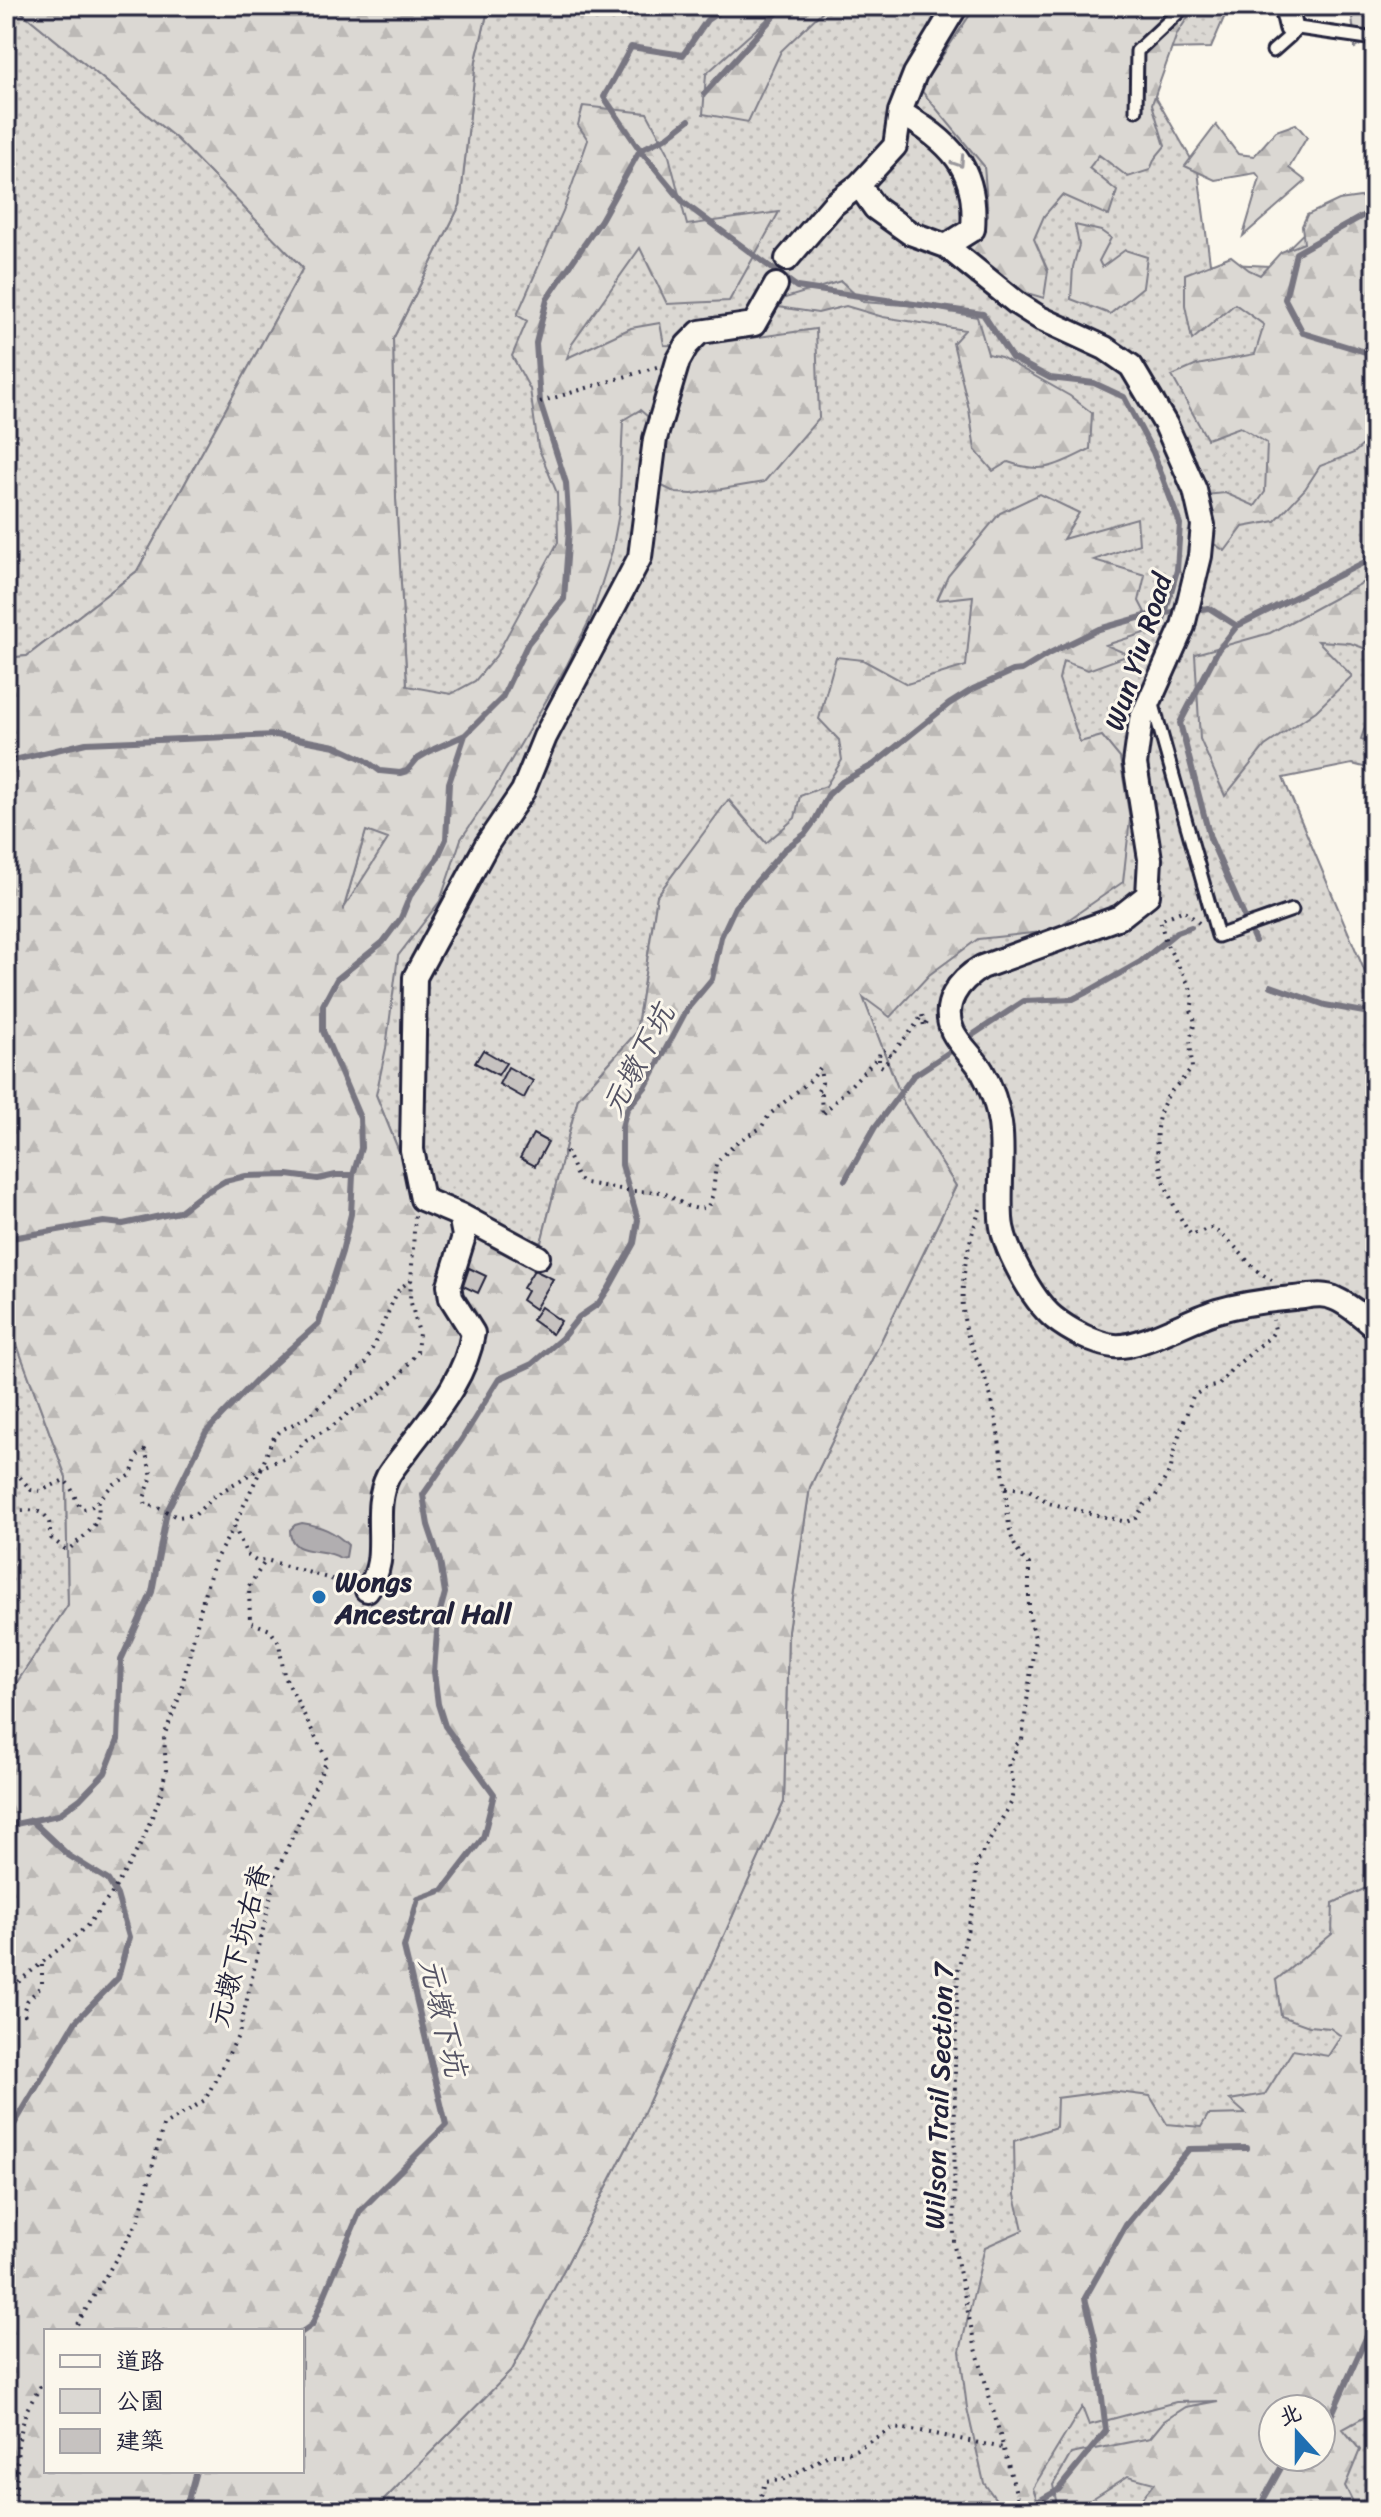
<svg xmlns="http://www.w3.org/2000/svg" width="1381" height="2517" viewBox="0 0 1381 2517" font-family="Sriracha,'LXGW WenKai TC',sans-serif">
  <defs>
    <pattern id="green-dots" width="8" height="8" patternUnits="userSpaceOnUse" patternTransform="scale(2)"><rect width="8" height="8" fill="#dbd8d3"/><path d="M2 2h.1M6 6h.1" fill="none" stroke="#bcb9b6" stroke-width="1.8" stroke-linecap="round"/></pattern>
    <pattern id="forest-firs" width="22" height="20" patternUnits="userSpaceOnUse" patternTransform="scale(2)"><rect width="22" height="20" fill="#dbd8d3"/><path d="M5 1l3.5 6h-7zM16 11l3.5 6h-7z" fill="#bcb9b6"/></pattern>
  </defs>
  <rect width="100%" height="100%" fill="#fbf7ec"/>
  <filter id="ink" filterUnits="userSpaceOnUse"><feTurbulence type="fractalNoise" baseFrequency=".0125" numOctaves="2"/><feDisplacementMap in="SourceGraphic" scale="16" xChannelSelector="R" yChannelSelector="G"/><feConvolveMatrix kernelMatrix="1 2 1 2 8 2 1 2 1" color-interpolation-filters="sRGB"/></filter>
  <g filter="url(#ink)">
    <path fill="url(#green-dots)" stroke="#7e7d87" stroke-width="2" fill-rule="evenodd" d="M6 6H14L177 139 303 268 137 571 27 656 6 658Z
      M489 6H1229L1211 48 1162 49 1155 96 1198 171 1210 263 1270 266 1323 214 1375 195V770L1352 764 1283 778 1365 972 1375 978V2511H373L512 2370 637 2128 784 1802 788 1630 810 1487 956 1186 904 1104 833 921 729 800 657 896 636 1033 578 1098 541 1243 419 1201 326 971 407 686 396 499 393 339 460 205 476 60ZM1273 2409H1321V2457H1273Z
      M6 1315 66 1477 68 1605 6 1699Z"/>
    <path fill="url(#forest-firs)" stroke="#7e7d87" stroke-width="2" fill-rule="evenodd" d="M14 6H489L476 60 460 205 393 339 396 499 407 686 451 694 475 681 496 656 558 542 557 493 538 447 530 389 512 356 527 321 517 315 563 211 588 140 578 125 583 106 647 113 668 152 687 225 779 212 729 301 667 304 640 248 572 344 567 358 631 328 660 323 664 345 693 346 816 329 819 418 764 482 692 494 676 493 660 485 647 416 640 410 623 420 619 513 612 551 591 617 567 665 490 796 461 839 440 901 398 956 386 1048 376 1095 419 1201 541 1243 578 1098 636 1033 657 896 728 800 766 843 795 818 800 796 826 786 842 760 839 740 819 719 836 657 863 660 907 684 966 666 973 596 937 600 948 576 1000 513 1040 494 1079 513 1063 539 1137 518 1139 544 1094 560 1145 575 1139 601 1154 630 1106 645 1129 655 1088 670 1063 661 1059 679 1080 742 1102 736 1120 758 1130 819 1123 882 1052 931 978 939 929 975 890 1017 863 997 904 1104 956 1186 810 1487 788 1630 784 1802 637 2128 512 2370 373 2511H6V1699L68 1605 66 1477 6 1315V658L27 656 137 571 303 268 177 139ZM366 831 388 839 344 908V907ZM46 2331H302V2471H46Z
      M782 6H828L781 51 748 122 703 114 706 74Z
      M976 6H1195L1177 34 1152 104 1165 146 1155 158 1150 170 1128 177 1099 155 1089 168 1117 191 1109 216 1062 195 1044 216 1034 239 1048 271 1044 298 1020 291 988 295 962 250 988 215 984 166 920 89Z
      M1356 6H1375V37L1355 48 1352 16Z
      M1296 124 1307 137 1289 168 1306 181 1243 236 1260 178 1256 173 1215 180 1185 166 1216 125 1238 154 1254 156 1276 131Z
      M1375 195V434L1354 453 1320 466 1305 489 1275 521 1243 527 1225 551 1194 531 1185 497 1225 493 1255 506 1265 492 1267 443 1240 427 1207 439 1172 376 1197 365 1255 354 1264 325 1235 304 1192 340 1185 305V274L1231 256 1249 270 1260 275 1281 252 1304 243 1302 226 1307 215 1339 200Z
      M1075 225 1101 231 1111 238 1099 261 1102 267 1125 250 1147 257 1143 287 1110 314 1071 299 1073 267 1079 245Z
      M841 281 863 302 918 306 977 317 988 354 1001 357 1070 396 1092 413 1090 449C1058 465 1043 475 1008 462L993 471 975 450 969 409 953 343 965 330 883 317 846 306 818 313 778 307 785 298Z
      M1375 576V652L1350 643 1318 641 1352 676 1316 711 1265 746 1225 796 1200 739 1195 654 1270 633Z
      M1375 698V744L1361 739Z
      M1375 1884V2420L1372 2413 1343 2429 1360 2450 1345 2486 1354 2504 1375 2498V2511H1132L1154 2483 1128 2476 1073 2511H1058L1053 2485 1071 2454 1150 2438 1164 2421 1186 2407 1218 2401 1176 2402 1089 2425 1082 2407 1033 2488 1041 2511H1004L984 2483 967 2408 960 2351 985 2247 1023 2230 1015 2195 1014 2141 1056 2127 1057 2098 1110 2091 1150 2096 1167 2124 1201 2127 1208 2115 1246 2114 1230 2100 1265 2094 1293 2050 1328 2056 1341 2036 1330 2028 1309 2026 1281 2016 1276 1980 1332 1934 1333 1903ZM1273 2409H1321V2457H1273Z"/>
    <path fill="#b1aeb0" stroke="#787681" stroke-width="2" d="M302 1523C321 1526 334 1531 348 1545L346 1557 340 1558C325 1546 289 1558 290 1530L295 1525Z"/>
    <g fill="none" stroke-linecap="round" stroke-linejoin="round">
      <path stroke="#787681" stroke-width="6" d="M728 6 707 20 683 55 631 47 604 97 640 150 684 203 797 287 983 314 1012 358 1050 378 1094 383 1124 397 1153 452 1180 524 1177 570 1163 621
        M704 94 783 6
        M1375 209 1296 253 1285 299 1303 333 1375 355
        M1194 610 1209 608 1237 626
        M6 762 86 743 276 735 335 746 365 760 380 771 400 773 407 771 417 759 434 749 465 735
        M1255 941 1210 838 1180 723 1218 650 1237 626 1375 557
        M1271 986 1325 1005 1375 1014
        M974 1034 1024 1001 1073 999 1087 992 1140 962 1177 932 1191 927
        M845 1180 875 1127 913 1076 948 1053
        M6 1239 104 1222 123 1224 179 1212 201 1195 225 1181 246 1176 288 1175 318 1179 336 1175H353
        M6 1826 58 1815 80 1799 105 1773 118 1740 121 1660 152 1592 167 1511 206 1432 258 1378 319 1323 342 1252 351 1214 353 1175 361 1148 360 1118 323 1031V1005L337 979 383 942 401 918 410 896 437 859 446 839 449 783 465 735 502 698 528 643 564 599 569 530 566 483 540 402 536 343 547 299 601 220 640 150 667 137 689 120
        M6 2138 76 2021 118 1978 129 1937 117 1895 108 1880 68 1855 31 1820
        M302 2332 312 2325 360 2211 446 2125 404 1947 418 1899 443 1890 483 1838 494 1794 445 1726 438 1704 434 1672 438 1619 445 1593 440 1561 428 1525 423 1495 462 1439 499 1379 532 1364 562 1338 579 1317 598 1304 609 1288 634 1243 638 1220 622 1165V1127L627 1109 646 1086 687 1009 712 979 721 937 735 907 784 850 805 834 814 822 828 795 842 782 873 765 949 704 973 689 1013 671 1022 670 1050 653 1099 629 1149 615 1183 611
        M1321 2421 1332 2414 1375 2318
        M185 2511 196 2471
        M1021 2511 1058 2490 1106 2431 1095 2339 1085 2298 1126 2225 1189 2149 1247 2148
        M1257 2511 1287 2457"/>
    </g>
    <path fill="#c6c2c0" stroke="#22223b" stroke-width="2" d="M483 1050 506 1063 498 1075 475 1063Z
      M508 1067 533 1081 524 1098 499 1084Z
      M533 1134 548 1142 535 1166 520 1158Z
      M469 1268 486 1276 478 1293 463 1286Z
      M534 1270 553 1279 535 1309 522 1300 527 1291 523 1288Z
      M541 1307 561 1321 552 1334 532 1320Z"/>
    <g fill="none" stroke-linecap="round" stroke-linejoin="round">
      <g stroke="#22223b" stroke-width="17">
        <path id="service" d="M1273 51 1290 36 1291 27 1375 39
          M1136 110 1137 51 1185 6
          M1152 701 1218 936 1292 910"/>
      </g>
      <g stroke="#22223b" stroke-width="28">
        <path id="minor" d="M956 6 915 74 900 112 895 146 859 185 875 208 910 233 946 246 1018 304 1040 318 1105 348 1131 366 1166 425 1195 490 1203 525 1200 556 1183 626 1141 720 1135 764 1150 859 1148 895 1120 917 982 967C959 980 940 1004 953 1032 960 1046 974 1057 982 1071 1012 1124 998 1163 1001 1218 1002 1246 1033 1301 1054 1318 1069 1330 1095 1344 1114 1346 1139 1349 1190 1319 1217 1311 1241 1304 1269 1300 1294 1298 1308 1297 1322 1292 1336 1299 1350 1305 1363 1317 1375 1327
          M1286 6 1291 27
          M900 112C950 143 978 166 973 229L946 246
          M787 259 834 204 859 185
          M460 1215 538 1257
          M367 1590C393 1558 369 1513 388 1476 394 1466 403 1456 410 1446 436 1412 466 1377 473 1333L451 1298 449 1285 464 1236 460 1215 422 1199 412 1150 415 977 487 844 523 791 545 737 640 557 655 439 678 361 687 345 700 332 754 324 776 285"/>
      </g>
      <path stroke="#22223b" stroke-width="4" stroke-dasharray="2 6" stroke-linecap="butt" d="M540 402 657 367
        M1199 923 1184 910 1160 920 1166 943 1190 987 1193 999 1191 1010 1195 1022 1190 1039 1192 1068C1183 1081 1170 1089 1164 1103 1144 1144 1168 1201 1191 1235L1210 1228C1236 1239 1247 1269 1272 1280
        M879 1059V1065L883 1067 891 1056
        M566 1151 578 1179 585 1183 632 1191 662 1192 687 1206 698 1209 708 1207 713 1194 716 1163 738 1141 761 1128 769 1115 812 1079 820 1068 822 1083 817 1093 821 1094 822 1115 879 1056 880 1051 886 1050 891 1056C901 1040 914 1031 922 1014L924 1027 929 1018
        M980 1209C968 1244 959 1281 964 1318 967 1343 981 1364 988 1387 997 1414 1001 1456 1005 1485 1009 1514 1005 1544 1029 1564V1614L1035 1638 1022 1740 1016 1745 1015 1754 1008 1764 1014 1785 1011 1803 976 1864 975 1899 958 1970 955 2059 954 2246 974 2341 1021 2511
        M6 1482 19 1476 31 1490 41 1491 64 1480C74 1488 74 1500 82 1509 98 1508 102 1494 113 1485 118 1481 125 1479 131 1475L137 1456 145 1450 152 1476 144 1498 146 1505 156 1506 177 1517 195 1515 214 1496 262 1467 272 1440 281 1430 308 1417 366 1363 393 1301 399 1289 411 1280
        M1006 1487 1029 1490 1049 1503 1126 1522 1136 1518 1144 1505 1154 1499 1171 1468 1175 1446 1193 1396 1206 1388 1219 1385 1231 1370 1271 1336 1275 1330 1273 1320
        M6 1512C17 1511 39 1506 47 1518 51 1523 49 1532 51 1538L65 1549H69C85 1535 102 1526 98 1502
        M348 1584 266 1560 256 1561 247 1555 234 1526 262 1467 293 1455 306 1440 330 1428 351 1411 377 1396 401 1374 417 1352 419 1333 410 1299 415 1215
        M6 1992 86 1927 111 1895 141 1844 160 1797 166 1770 164 1736 179 1698 205 1591 215 1560 234 1527
        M25 2016 23 2012 27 2001 42 1985V1961
        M73 2331 138 2222 163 2126 205 2100 239 2034 276 1873 327 1760 284 1675 279 1643 270 1630 250 1622 249 1586 266 1560
        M15 2511 18 2443 26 2411 46 2377
        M757 2511 765 2482 782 2480 794 2475 830 2454H844L857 2449 892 2428 921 2431 1003 2448"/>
      <use href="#service" stroke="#fbf7ec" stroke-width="11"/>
      <use href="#minor" stroke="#fbf7ec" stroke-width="22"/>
    </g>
    <defs><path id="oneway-chevron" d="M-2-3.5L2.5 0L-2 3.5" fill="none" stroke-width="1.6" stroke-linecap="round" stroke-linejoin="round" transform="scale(2)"/></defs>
    <use stroke="#99979c" href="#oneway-chevron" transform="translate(959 162) rotate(57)"/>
  </g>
  <circle fill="#1f6fb2" stroke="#fbf7ec" stroke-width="3" cx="319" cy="1597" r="8"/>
  <g text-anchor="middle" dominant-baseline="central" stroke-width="6" stroke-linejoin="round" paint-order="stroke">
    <g font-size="28" fill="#22223b" stroke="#fbf7ec">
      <text transform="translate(1138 652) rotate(-72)">Wun Yiu Road</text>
      <text transform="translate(239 1945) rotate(-75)">元墩下坑右脊</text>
      <text transform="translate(939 2096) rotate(-88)">Wilson Trail Section 7</text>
    </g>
    <g font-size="28" font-weight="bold" fill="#22223b" stroke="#fbf7ec" text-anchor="start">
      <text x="335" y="1581">Wongs<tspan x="335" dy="32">Ancestral Hall</tspan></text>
    </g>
    <g font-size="30" font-style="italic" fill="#545364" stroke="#fbf7ec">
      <text transform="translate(638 1060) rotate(-62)">元墩下坑</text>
      <text transform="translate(443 2017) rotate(77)">元墩下坑</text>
    </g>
  </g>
  <rect width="1381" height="2517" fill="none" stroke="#fbf7ec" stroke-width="32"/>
  <rect x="16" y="16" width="1349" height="2485" fill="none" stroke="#22223b" stroke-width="3" filter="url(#ink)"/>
  <rect x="44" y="2329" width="260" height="144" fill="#fbf7ec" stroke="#a4a2a5" stroke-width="2"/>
  <rect x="60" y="2355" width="40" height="12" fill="#fbf7ec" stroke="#a4a2a5" stroke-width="2"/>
  <text x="116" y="2369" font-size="24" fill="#22223b">道路</text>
  <rect x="60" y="2389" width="40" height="24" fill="#dbd8d3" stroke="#a4a2a5" stroke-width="2"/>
  <text x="116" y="2409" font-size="24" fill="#22223b">公園</text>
  <rect x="60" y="2429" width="40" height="24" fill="#c6c2c0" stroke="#a4a2a5" stroke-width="2"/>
  <text x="116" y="2449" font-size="24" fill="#22223b">建築</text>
  <g transform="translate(1297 2433) rotate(339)"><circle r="38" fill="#fbf7ec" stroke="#a4a2a5" stroke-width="2"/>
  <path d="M0-6L14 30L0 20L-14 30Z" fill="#1f6fb2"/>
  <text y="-12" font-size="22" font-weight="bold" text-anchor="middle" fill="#22223b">北</text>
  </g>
</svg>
